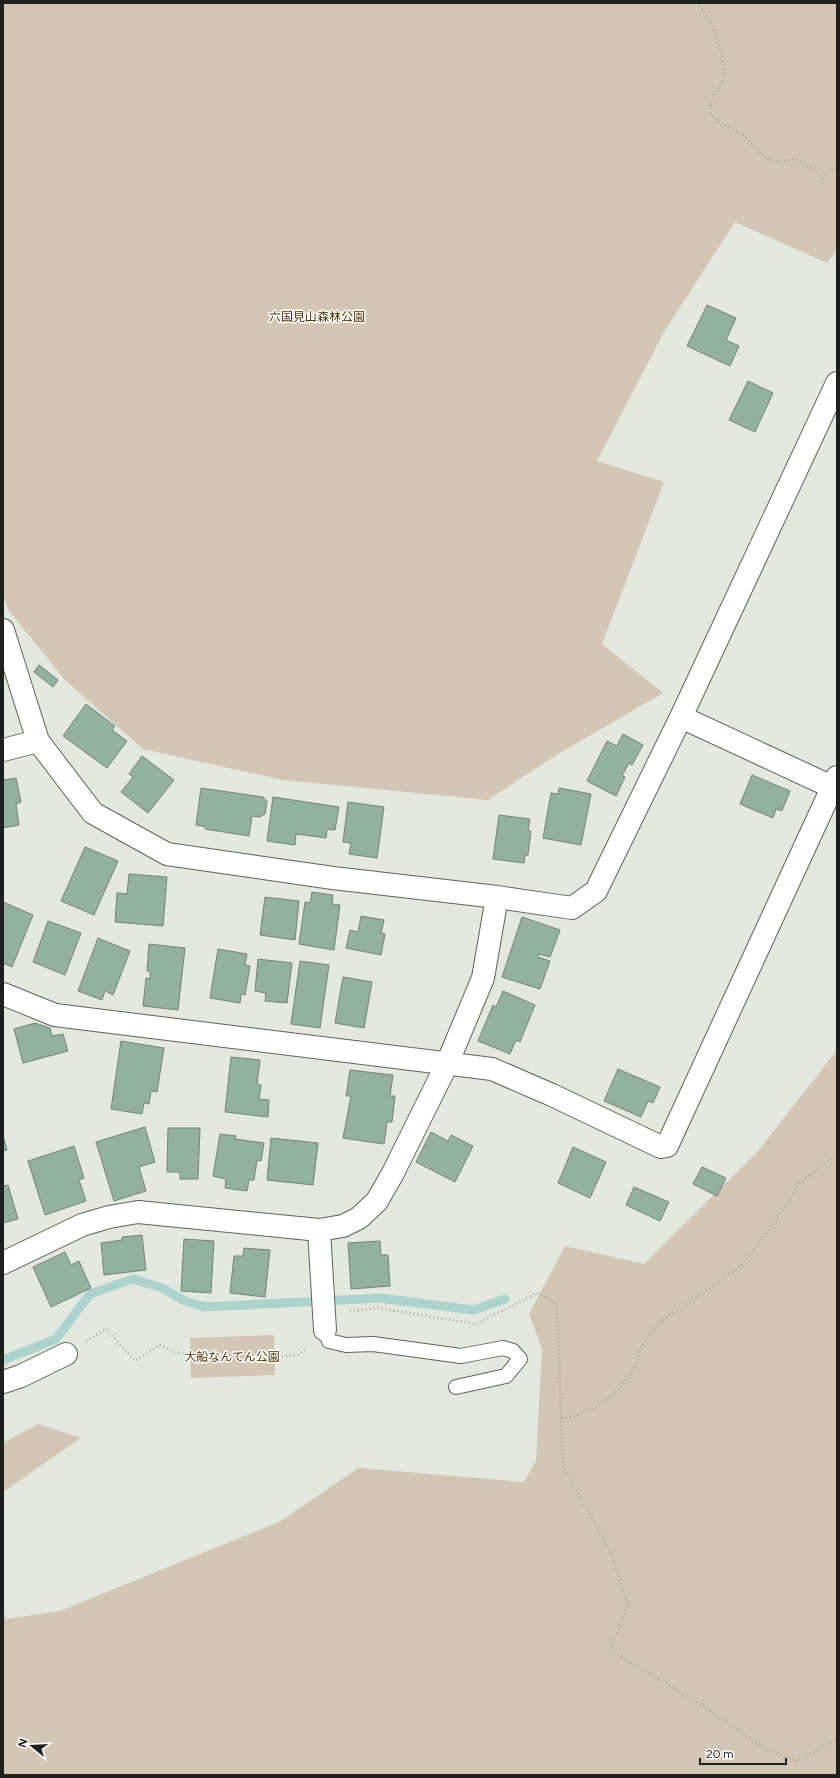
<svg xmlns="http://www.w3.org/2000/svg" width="840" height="1778" viewBox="0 0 840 1778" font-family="Figtree,'Noto Sans JP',sans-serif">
  <rect width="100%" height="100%" fill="#e3e9df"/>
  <path fill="#d3c6b4" d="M3 3H837V250L827 263 735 222 664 332 597 461 664 482 602 644 663 693 553 757 488 800 283 780 143 749 66 681 9 611 3 595Z
    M837 1050V1775H3V1609L6 1619 60 1611 281 1521 358 1468 524 1482 536 1461 542 1349 529 1314 565 1246 644 1264 758 1151Z
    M274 1335 275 1375 191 1378 190 1338Z
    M38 1424 81 1438 3 1492V1443Z"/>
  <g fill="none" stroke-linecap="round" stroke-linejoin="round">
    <path stroke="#acd3cd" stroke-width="9" d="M3 1360 56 1339 90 1294 133 1279 162 1288 185 1301 205 1307 380 1298 474 1310 505 1299"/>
  </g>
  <path fill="#93b19f" stroke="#77817b" d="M707 305 736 318 726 340 739 346 730 366 687 346Z
    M748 381 773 393 755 432 729 420Z
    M39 665 58 680 53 687 34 672Z
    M86 704 115 726 112 730 127 741 107 768 63 736Z
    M623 734 643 745 632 765 629 763 622 776 625 777 616 796 587 781 607 741 617 746Z
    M142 756 174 780 148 813 121 792 133 777 129 774Z
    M752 775 790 791 782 811 776 809 773 818 740 804Z
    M16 778 21 802 16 804 19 825 3 828V780Z
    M201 788 263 797 267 802 265 814 260 817 252 816 249 836 205 829 206 827 196 825Z
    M559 788 591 794 581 845 543 838 551 793 558 794Z
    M273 797 339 807 335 830 327 829 326 838 296 834 295 845 267 841Z
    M348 802 384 807 377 858 349 854 351 843 343 842Z
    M499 815 530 819 528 831H531L528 855H525L524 863 493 859Z
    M85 847 118 861 94 915 61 901Z
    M129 874 167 877 163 926 115 922 117 893 127 894Z
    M312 892 333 895 332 904 340 905 334 950 299 944 305 902 310 903Z
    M265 897 299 901 295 940 260 935Z
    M3 902 33 915 12 967 3 963Z
    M361 916 384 920 381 933 385 934 381 955 346 948 350 930 358 932Z
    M522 917 560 930 550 957 539 954 538 957 550 961 540 989 502 977Z
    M48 921 81 933 65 975 33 962Z
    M98 938 130 951 113 995 105 991 102 1000 78 991Z
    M149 944 185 948 178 1010 143 1006 146 978 150 979V971H147Z
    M218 949 247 954 245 965 250 966 245 995 241 994 240 1003 210 998Z
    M258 959 292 963 287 1003 265 1001 266 993 255 991Z
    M300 961 329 965 320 1028 291 1024Z
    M343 977 372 982 364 1028 335 1023Z
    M503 991 535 1005 520 1042 516 1040 510 1054 478 1041 493 1005 496 1007Z
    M35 1023 50 1028 52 1036 63 1034 68 1051 23 1063 14 1029Z
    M121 1041 164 1048 157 1092 151 1091 149 1104 144 1103 142 1114 111 1109Z
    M231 1057 260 1060 257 1084 261 1085 259 1099 269 1100 268 1117 225 1112Z
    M618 1069 660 1087 653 1103 648 1101 641 1117 604 1101Z
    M350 1070 393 1075 390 1096H395L392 1122H387L384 1144 343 1138 351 1096H346Z
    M145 1127 155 1162 139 1167 146 1191 114 1201 96 1142Z
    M168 1128H200L198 1179H180V1172H167Z
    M431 1132 448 1141 451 1135 473 1146 455 1182 416 1162Z
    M220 1134 236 1136 235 1139 264 1143 261 1161 257 1160 254 1180H249L247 1191 225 1188 226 1179 213 1176Z
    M3 1135 7 1150 3 1151Z
    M271 1138 318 1143 313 1185 267 1180Z
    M74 1146 84 1178 79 1180 86 1201 45 1215 28 1161Z
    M573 1147 606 1162 590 1198 558 1183Z
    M702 1167 726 1178 717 1196 693 1184Z
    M8 1185 18 1219 3 1223V1186Z
    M634 1187 669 1202 660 1221 626 1205Z
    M142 1235 146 1270 104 1275 101 1243 122 1240V1237Z
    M184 1239 214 1241 211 1293 181 1291Z
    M380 1241 381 1255H388L390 1286 351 1289 348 1243Z
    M244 1248 270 1250 265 1297 230 1293 234 1256H243Z
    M65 1252 71 1265 79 1261 91 1288 51 1307 33 1267Z"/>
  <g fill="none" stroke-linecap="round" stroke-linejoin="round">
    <g stroke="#5e635b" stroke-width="16">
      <path id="lane" d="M325 1330 329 1341 346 1345 373 1344 461 1356 503 1348 513 1351 520 1359 506 1376 456 1387"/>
    </g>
    <g stroke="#5e635b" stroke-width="24">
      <path id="street" d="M3 630 38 741 93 813 167 854 333 878 497 897 572 908 596 891 681 717 837 383
        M681 717 832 787
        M3 750 38 741
        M3 994 55 1015 492 1069 552 1095 661 1147 667 1146 837 777
        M319 1230 325 1330
        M3 1263 82 1225 109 1217 138 1212 319 1230 343 1226 359 1218 377 1201 393 1173 447 1064 483 978 497 897
        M3 1382 21 1376 66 1354"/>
    </g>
    <path stroke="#a2a79f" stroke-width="2.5" stroke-dasharray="1 3" stroke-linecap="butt" d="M696 3C704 10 710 22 714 32 725 59 730 78 710 102L711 114 718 122 741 133 764 157 779 162 795 159 807 165 823 178 837 168
      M350 1311 378 1308 476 1324 537 1293 557 1304 563 1466 612 1555 628 1605 610 1650 703 1706 764 1748 797 1761 837 1739
      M86 1341 106 1329 135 1361 160 1345 174 1352 195 1354
      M270 1358 298 1355 306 1348
      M562 1419C593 1412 617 1398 633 1369 636 1365 637 1359 639 1354 643 1342 650 1332 659 1323L740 1267 771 1228 800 1183 837 1154"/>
    <use href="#lane" stroke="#fff" stroke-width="14"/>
    <use href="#street" stroke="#fff" stroke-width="22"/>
  </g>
  <g text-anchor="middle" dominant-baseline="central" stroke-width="3" stroke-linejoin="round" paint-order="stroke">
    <g font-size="12" fill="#4d3200" stroke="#fff">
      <text x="317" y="317">六国見山森林公園</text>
      <text x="232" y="1357">大船なんてん公園</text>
    </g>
  </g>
  <rect width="840" height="1778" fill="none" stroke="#1e201d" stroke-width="8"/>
  <g transform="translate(32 1746) rotate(288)" stroke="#ffffff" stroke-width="3" paint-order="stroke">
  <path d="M0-3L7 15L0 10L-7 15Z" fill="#1e201d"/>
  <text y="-6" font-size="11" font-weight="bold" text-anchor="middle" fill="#1e201d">N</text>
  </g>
  <path d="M700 1758v6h86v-6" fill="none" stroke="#1e201d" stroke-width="2"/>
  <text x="706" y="1758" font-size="12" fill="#1e201d" stroke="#ffffff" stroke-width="3" paint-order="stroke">20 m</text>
</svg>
